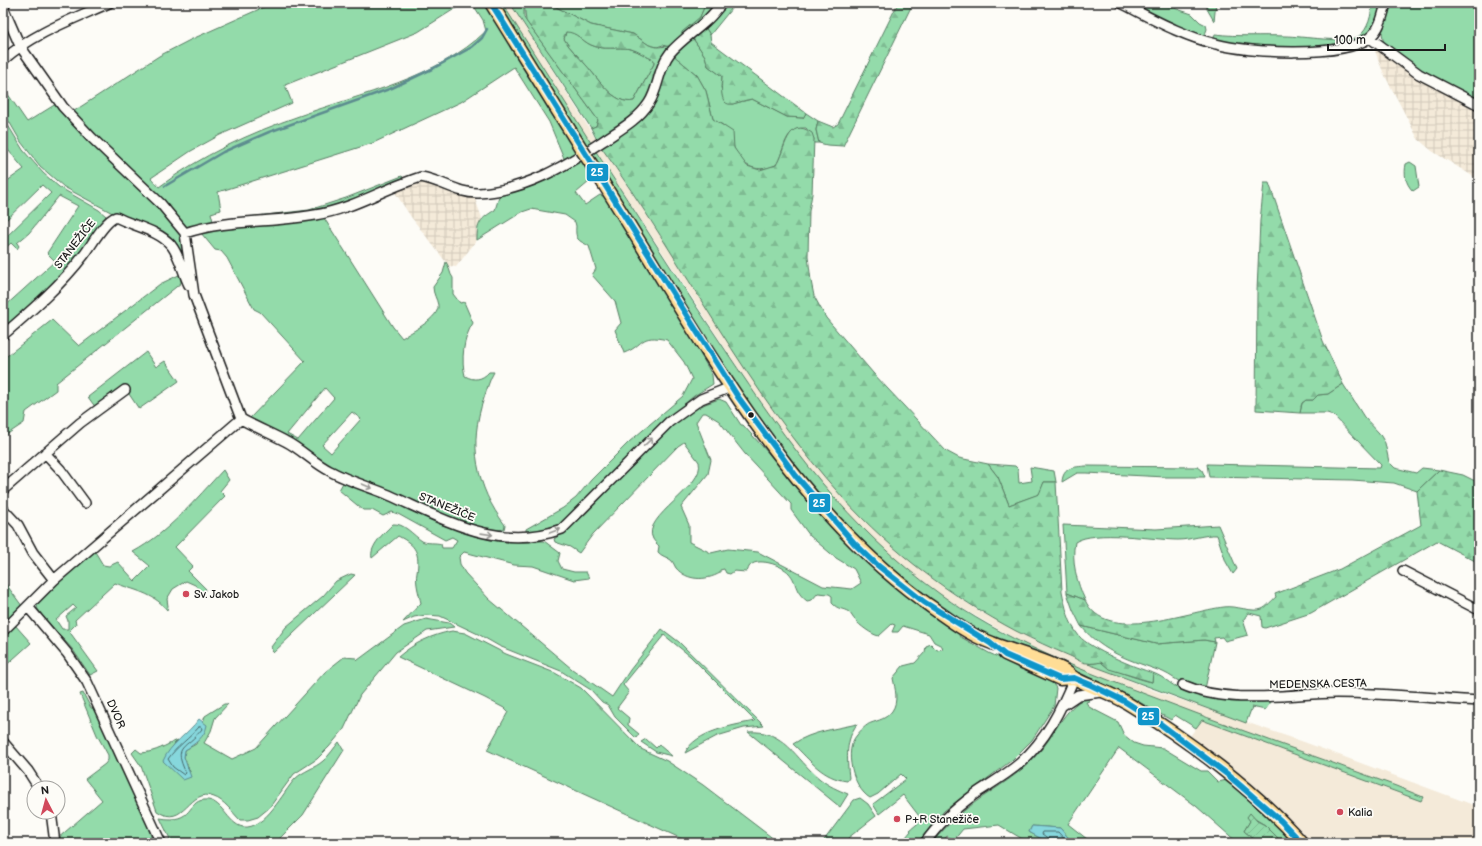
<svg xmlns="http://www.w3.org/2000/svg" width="1482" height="846" viewBox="0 0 1482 846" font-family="'Balsamiq Sans',sans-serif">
  <defs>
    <pattern id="industrial-grid" width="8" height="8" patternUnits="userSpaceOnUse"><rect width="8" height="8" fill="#f4ead9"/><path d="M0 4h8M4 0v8" fill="none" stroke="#d1c8ba"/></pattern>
    <pattern id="forest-firs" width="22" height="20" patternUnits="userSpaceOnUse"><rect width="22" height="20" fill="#93dbaa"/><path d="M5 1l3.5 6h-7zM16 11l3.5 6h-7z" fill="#7ebb92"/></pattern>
    <pattern id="garden-furrows" width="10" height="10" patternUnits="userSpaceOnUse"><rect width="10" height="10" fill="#93dbaa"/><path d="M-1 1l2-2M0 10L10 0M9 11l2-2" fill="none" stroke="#7ebb92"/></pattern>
  </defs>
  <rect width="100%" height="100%" fill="#fdfcf7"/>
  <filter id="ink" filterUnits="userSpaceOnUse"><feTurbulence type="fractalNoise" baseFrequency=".025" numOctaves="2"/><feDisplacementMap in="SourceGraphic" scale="8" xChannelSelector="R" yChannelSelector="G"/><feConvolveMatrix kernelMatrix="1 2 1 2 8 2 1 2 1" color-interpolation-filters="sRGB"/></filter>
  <g filter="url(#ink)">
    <path fill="#f4ead9" d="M502 3H510L601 147 639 203 774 412 867 522 899 552 952 593 981 612 1037 642 1155 691 1304 742 1479 807V843H1310L1299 830 1252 787 1190 736 1202 720 1421 801 1423 797 1192 713 1060 661 1019 641 960 607 941 595 895 559 860 526 831 495 806 466 771 418 545 73Z"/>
    <path fill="url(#industrial-grid)" d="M1379 48 1397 63 1418 77 1479 107V180L1432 151 1418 139 1383 72 1375 51Z
      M422 180 474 196 482 218 477 230V240L456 267 449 266 411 217 394 191Z"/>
    <path fill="#93dbaa" stroke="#587c63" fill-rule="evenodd" d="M273 3H464L418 32 285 85 292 103 220 135 191 151 151 178 159 187C200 156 250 133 299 116 360 94 438 78 486 31L483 20 472 3H485L577 153 566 163 549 122 514 67 461 102 373 143 218 192 221 210 211 213 213 221 309 210 346 198 402 176 405 180 333 209 189 229 184 227 71 113 159 56 190 40Z
      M496 3H502L591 143 587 147Z
      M510 3H524V18L598 120 596 126 591 128Z
      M548 3H706L700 17 671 48 663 45 657 47 649 45 633 34 591 25Z
      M726 3H736L710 35 705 27Z
      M1127 3H1159L1192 14 1200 22 1206 25 1207 29 1204 37 1159 20Z
      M1207 3H1216L1214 21 1207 9Z
      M1372 3H1382L1374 28 1362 39 1335 46 1248 48 1213 41 1215 34C1238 37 1262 35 1285 36 1301 36 1347 44 1359 36 1368 30 1372 14 1372 3Z
      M1390 3H1479V101L1435 81 1389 48 1383 40 1382 32Z
      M566 31C577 32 582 41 591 45 604 51 617 46 631 49 639 51 646 57 654 60V64L634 101C614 106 597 77 586 65 578 56 570 49 564 39Z
      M692 37 705 56 708 66 722 76 721 88 732 104 752 99 787 117 803 118 806 113 818 121 816 130 819 143H813L814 139 806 128C783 127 785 151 776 165 758 173 743 168 735 150 732 143 731 134 725 127 723 124 716 122 713 119L706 91 697 75 672 54Z
      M3 87 27 122 56 104 77 129 146 195 180 232 183 238 189 278 174 246 64 187 40 166 21 142 3 111Z
      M3 117 23 150 43 173 59 187 99 210 106 216V221L71 268 3 333V308L55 261 47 253 78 206 59 196 29 233 17 243 19 246 17 249 11 243 3 250V240L51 193 42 185 3 223V184L24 169 3 144Z
      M595 150C639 217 681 285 726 351 789 445 847 527 940 594 1002 639 1074 667 1145 694 1228 726 1312 755 1396 786L1423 797 1421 801 1202 720 1196 728 1175 715 1171 720 1118 690 982 633 944 611 858 541 812 487 746 399 590 153Z
      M581 159 591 178 589 182 576 193 585 205 600 195 605 197 675 308 712 375 713 384 694 396 676 411 562 523C552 530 538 535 526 531V529L563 508 576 498 591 480 629 442 683 396 692 379 684 362 667 340C639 333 644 346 624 353L615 330 621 323 615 301 592 275 596 269 589 246C578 240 575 240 576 226L575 222 565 215 531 209 522 212 477 240C477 223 480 219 495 210L499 197Z
      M1410 162 1416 166 1419 187 1413 191C1405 183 1404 174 1406 164Z
      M324 218 393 327 402 338C411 332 440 318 438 305 437 299 433 294 433 287L443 273 446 262C450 267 449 273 453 278V294L460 303 464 302 473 323C463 338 461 360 465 376 474 381 482 380 489 372H494C489 380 487 390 484 398 468 444 476 487 505 525L504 529 493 531 474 528 338 472 249 419 305 361 260 312 254 309 227 258 221 251 215 250 201 233 206 231ZM325 388 334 398 298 440 287 434ZM352 412 361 419 331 453 322 445Z
      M181 274V283L56 383V390L26 412 24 423 3 437V359L52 320 79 346 160 284Z
      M146 352 156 367 165 361 179 381 139 409 125 388 96 408 88 397Z
      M1343 384 1364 417 1379 433 1385 443 1389 462 1395 468 1416 473 1422 468 1439 470 1417 491 1394 483 1352 480 1209 477 1207 464 1380 468 1381 465 1333 415 1327 413H1300L1302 403 1306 400H1313L1318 395 1328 394Z
      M719 399 726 402 741 425H743C777 461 807 501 841 537 875 575 917 605 960 632L959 636 989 653 1051 681 1056 688 1054 706 1032 740 1012 760 944 811 917 843H901L911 831 910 830 922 820 903 795 879 814 873 804 906 779 901 774 878 794 870 798C853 788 843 750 857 735 860 731 867 724 871 723 879 720 886 719 892 711 899 701 895 689 893 678L903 666 915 663 925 652 926 646 931 644 937 650 943 649 942 646 934 642 929 634 903 626 898 632H892L895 625 892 624 879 636C872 635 859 625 855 620 853 618 851 614 849 612 843 608 838 610 832 603V596L829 594 818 593 812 600 807 601C793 590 798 583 789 573 782 565 756 556 749 567 748 569 748 571 746 572L734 571 730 574 726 573 724 569 720 570V573C706 581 687 581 676 568 674 565 674 563 671 560 667 557 661 556 658 552L659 546C657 544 654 541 653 539 640 517 706 487 699 462L684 442 678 446 593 534 579 553 570 547 555 542 554 539C613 502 648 420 719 399ZM702 413H706L719 421 745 454 791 504V510L810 536 836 558 854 569 861 583 852 589 823 586 758 552 728 549 711 553 689 542V525L681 507 708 474 711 460 696 422Z
      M988 464 1015 466 1018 469 1019 483 1032 481 1030 467 1054 471 1056 482H1044L1040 494 1009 505 998 477Z
      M1086 466 1198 467 1202 470 1205 477H1166L1086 473H1077L1062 482C1063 467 1074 467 1086 466Z
      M223 470 229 480 220 491 225 496 175 547 193 566 188 571 206 589 203 593 195 585 186 581 173 589 167 599 168 606 167 610C154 593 133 590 115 583L75 620 76 624 69 631 98 671 90 675 73 650 42 615 37 608 38 602 94 550 103 565 109 566 118 562 135 581 150 566 133 552C168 533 196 499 223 470ZM73 605 76 608 66 616 68 621V629H62L56 620Z
      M344 481 389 500 437 523 470 534 515 541H544L560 553 558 561 562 569 574 572H586L589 578 574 580 533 566 514 565 464 552 459 557 460 564 465 573 489 599 572 669 612 697 630 670 662 629 679 642 764 726 744 728 717 736 685 753C695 731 735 725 755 721L690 656 664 635 623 685 629 692 617 708 629 718 628 725 639 734 636 738 615 717 608 705 602 702 591 690 561 671 499 646 478 634 440 616 426 615 414 617 403 622 421 603C419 594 415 582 417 573 420 553 416 545 398 536L372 558C369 546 385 532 393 524 404 523 413 535 422 541 427 544 436 542 441 544L442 548H452L457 540 452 537 445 540 398 514 392 512 383 516 372 510H363L339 490Z
      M1063 525 1156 529 1218 525 1237 569 1233 574 1226 562 1217 535C1205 534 1191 540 1178 540 1153 540 1095 529 1075 542 1071 561 1077 583 1085 600L1067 593Z
      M351 574 355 575 273 653 271 647 286 627 323 596 336 581Z
      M3 580 22 606 3 624Z
      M426 619 449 623 454 627 427 631 396 652 360 695 344 729 329 747 317 759 294 774 269 808 258 817 248 820H240C233 813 224 800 214 797 189 786 185 830 157 811L141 766 132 753 136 749 141 753C157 752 165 745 178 740L174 744 190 772 184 757 185 750 196 744 205 716 224 704H228L215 718 211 731 204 743 232 759 256 748 325 672 344 657 356 658 358 660 404 626Z
      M15 625 31 643 3 668V636Z
      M1081 626 1156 644 1204 640 1215 642 1205 689C1199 687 1191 686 1185 684 1177 681 1170 675 1163 672 1131 660 1104 654 1081 626Z
      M452 631 465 633 506 654 555 673 581 688 641 749 667 761 703 785 779 843H691L487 750 508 712 504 708 485 698 398 657C414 643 432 635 452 631Z
      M1101 662C1108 669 1141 680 1152 682L1153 673C1165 677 1174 688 1185 691 1213 699 1242 699 1271 701V702L1265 710 1252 707 1246 723 1088 664Z
      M83 693 91 708H95L147 824 153 843H58L57 839 102 800 85 779 105 764 108 760V755L97 735 80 694Z
      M1089 698V701L1086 702 1089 707 1118 722 1124 735 1134 743 1143 746 1163 748 1201 771H1207L1218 782 1227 780 1259 808 1296 843H1280L1265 825 1255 819 1250 821 1244 831 1259 843H1238L1196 806 1119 748 1068 824 1092 843H1073L1060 828 1032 826 1029 832 1049 843H1029L999 825 963 829 954 840 947 836 942 843H932C944 828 959 814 974 803 999 785 1020 775 1041 750 1054 735 1069 700 1089 698Z
      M857 724C845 741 847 758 849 778L847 781C822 778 810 760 793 744 812 731 836 729 857 724Z
      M748 732C785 729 795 759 820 779 829 786 838 790 848 794L840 807Z
      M646 739 656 748 659 745 672 756 656 752 641 742Z
      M339 742 344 750 303 815 275 843H172L160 818C194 824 187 801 204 800 222 798 227 824 243 827 265 830 283 792 295 779 303 771 315 768 323 761 329 756 334 748 339 742Z
      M860 798 868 804 876 816 848 838 852 843H822L854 800Z"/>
    <path fill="url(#forest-firs)" stroke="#587c63" fill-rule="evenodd" d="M524 3H548L591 25 633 34 649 45 657 47 670 46 671 48 653 91 635 115 597 140 591 128 596 126 598 120 526 21ZM566 32C577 32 582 41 591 45 604 51 617 46 631 49 639 51 646 57 654 60V64L634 101C614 106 597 77 586 65 578 56 570 49 564 39Z
      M706 3H719L682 37V32L700 17Z
      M898 3H913L843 146 827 145 819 143 816 130 818 121 833 127 838 124Z
      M705 27 710 35 711 42 806 113 803 118 787 117 752 99C745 100 740 102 733 104 718 107 722 84 722 76L708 66 705 56 692 37Z
      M672 54 697 75 706 91 713 119 733 132 734 148 747 166 760 170 776 165C785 152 787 115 812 133L814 139 812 194 809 211 808 256 811 281 814 296 826 318 873 373 946 451 959 458 988 464 998 477 1009 505 1039 494 1044 482H1056L1062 591C1065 606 1069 624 1079 636 1090 649 1136 668 1153 673L1152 682 1109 669 1101 662C1097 663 1091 664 1087 663 1081 663 1075 658 1070 656 1051 648 1034 640 1016 631 952 597 892 552 843 498 747 392 684 262 601 147L629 127 661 79Z
      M1264 183H1269L1323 341 1343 384 1328 394 1318 395 1313 400H1306L1302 403 1300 413 1256 410 1257 291 1260 221Z
      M1439 470 1463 475 1479 483V563L1437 541 1311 613 1265 628 1262 627 1261 616 1249 613 1243 620 1248 635 1225 641 1222 637 1214 638 1215 642 1204 640 1156 644 1081 626 1073 610 1067 593 1085 600C1105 645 1188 611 1224 607 1234 605 1254 613 1262 609 1267 607 1271 601 1276 597L1275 594 1340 569 1421 525 1417 491Z"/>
    <path fill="url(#garden-furrows)" stroke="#587c63" d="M1250 813 1257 821 1265 825 1282 842 1259 843 1244 831 1250 821 1247 817Z"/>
    <path fill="#86d7dc" stroke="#5c8c8f" d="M199 719 207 725C205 737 195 744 185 750L184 757 191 777 183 780 163 761C170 744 188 734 199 719Z
      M1032 826 1060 828 1073 843H1049L1029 832Z"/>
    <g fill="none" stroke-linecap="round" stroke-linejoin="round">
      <path stroke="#466769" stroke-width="1" d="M199 727H201L202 729C186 750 172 744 186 773L184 775 173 767 168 759C177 746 189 739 199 727Z
        M1050 843 1049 839 1042 834 1043 832H1058L1068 843"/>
      <path stroke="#5c8c8f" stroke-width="2.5" d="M165 186 223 152 269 132 392 88 434 68 472 47 482 38 487 29"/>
      <g stroke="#1c1c1c" stroke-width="12">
        <path id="minor" d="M1121 3C1151 18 1182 36 1216 44 1247 53 1343 58 1369 38 1380 30 1383 15 1386 3
          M3 7 20 46 63 107 92 138 161 204 185 233 194 295 241 419C255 427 270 433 285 441 301 449 314 463 330 471 348 481 370 487 389 495 446 520 498 552 562 529L669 422 701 399 731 387
          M1370 38 1419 74 1479 105
          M3 60C34 33 71 20 109 3
          M185 233C226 219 272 223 315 215 353 209 385 188 421 177 441 180 458 194 479 193 526 190 565 166 603 141 619 130 638 120 649 103 659 88 658 68 670 53 680 41 694 32 706 21 712 16 717 9 722 3
          M3 335C32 310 61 285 84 255 92 245 104 221 116 217 133 226 158 230 171 245 180 256 183 273 189 285
          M45 453 60 469 85 503
          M3 490 80 423 125 390
          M3 509 18 525 33 553 54 580
          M1403 571 1479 610
          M28 607 67 653 87 682 161 843
          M3 631 54 580 241 419
          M1183 685C1228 705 1289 694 1336 693 1384 693 1432 698 1479 701
          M1063 705 1078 695 1102 692
          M3 742 28 771 39 788
          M51 812 55 843
          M925 843C938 824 956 808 975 794 990 784 1006 775 1020 763 1046 740 1061 710 1074 678"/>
      </g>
      <g stroke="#1c1c1c" stroke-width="15">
        <path id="major" d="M491 3 582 150
          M586 156C684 307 774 492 923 601 944 616 967 634 992 643 1014 652 1044 659 1064 670 1068 673 1072 677 1076 679 1093 688 1111 693 1127 703 1187 739 1256 791 1302 843
          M1005 654 1060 679 1074 678"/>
      </g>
      <use href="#minor" stroke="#fdfcf7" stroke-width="9"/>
      <use href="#major" stroke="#ffdd96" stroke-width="12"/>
      <g stroke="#1c1c1c" stroke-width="15" stroke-linecap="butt">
        <path id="major-bridge" d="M582 150 586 156"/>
      </g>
      <use href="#major-bridge" stroke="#ffdd96" stroke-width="12"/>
      <g stroke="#fdfcf7" stroke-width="9">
        <path id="bus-1" d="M491 3 738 397 796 476 855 544 876 564 924 602 990 643 1005 655 1060 679 1074 678 1091 685 1124 701 1159 723 1227 774 1281 821 1302 843"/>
      </g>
      <use href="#bus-1" stroke="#1095ca" stroke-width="6"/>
    </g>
    <defs><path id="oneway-shaft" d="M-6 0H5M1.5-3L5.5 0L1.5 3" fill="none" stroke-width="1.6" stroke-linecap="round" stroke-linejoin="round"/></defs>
    <g stroke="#989794">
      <use href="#oneway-shaft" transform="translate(648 442) rotate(-43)"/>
      <use href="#oneway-shaft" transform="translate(367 486) rotate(23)"/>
      <use href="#oneway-shaft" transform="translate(555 531) rotate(-20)"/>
      <use href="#oneway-shaft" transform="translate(487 534) rotate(8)"/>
    </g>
  </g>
  <circle fill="#1c1c1c" stroke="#fdfcf7" stroke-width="1.5" cx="751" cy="415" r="3.5"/>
  <g fill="#d1495b" stroke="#fdfcf7" stroke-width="1.5">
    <circle cx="186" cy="594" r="4"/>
    <circle cx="1340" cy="812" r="4"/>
    <circle cx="897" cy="819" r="4"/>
  </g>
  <g text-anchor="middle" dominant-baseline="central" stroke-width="3.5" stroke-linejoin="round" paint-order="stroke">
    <g font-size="11" fill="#1c1c1c" stroke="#fdfcf7">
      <text transform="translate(75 244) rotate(-52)">STANEŽIČE</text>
      <text transform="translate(447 507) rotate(22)">STANEŽIČE</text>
      <text transform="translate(1318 684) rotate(-1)">MEDENSKA CESTA</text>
      <text transform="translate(116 714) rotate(66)">DVOR</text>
    </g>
    <g font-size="11" fill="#1c1c1c" stroke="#fdfcf7" text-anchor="start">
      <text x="194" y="594">Sv. Jakob</text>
      <text x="1348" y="812">Kalia</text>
      <text x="905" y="819">P+R Stanežiče</text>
    </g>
  </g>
  <g stroke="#fdfcf7" stroke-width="1.5">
    <rect x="586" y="163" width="23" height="19" rx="4" fill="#1095ca"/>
    <rect x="808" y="493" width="23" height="20" rx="4" fill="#1095ca"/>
    <rect x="1137" y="707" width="23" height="19" rx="4" fill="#1095ca"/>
  </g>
  <g font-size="11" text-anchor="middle" font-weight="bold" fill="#fff">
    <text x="597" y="176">25</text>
    <text x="819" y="507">25</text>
    <text x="1148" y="720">25</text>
  </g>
  <rect width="1482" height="846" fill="none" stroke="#fdfcf7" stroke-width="16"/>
  <rect x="8" y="8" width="1466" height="830" fill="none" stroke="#1c1c1c" stroke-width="1.5" filter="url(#ink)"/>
  <g transform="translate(46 800) rotate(354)"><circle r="19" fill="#fdfcf7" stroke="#a3a29f"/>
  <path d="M0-3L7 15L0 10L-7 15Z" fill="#d1495b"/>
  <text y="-6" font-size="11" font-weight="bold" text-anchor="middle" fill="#1c1c1c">N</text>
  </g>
  <path d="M1328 44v6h117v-6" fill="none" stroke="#1c1c1c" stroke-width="2"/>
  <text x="1334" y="44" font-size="12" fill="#1c1c1c" stroke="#fdfcf7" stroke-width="3" paint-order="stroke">100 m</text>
</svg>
